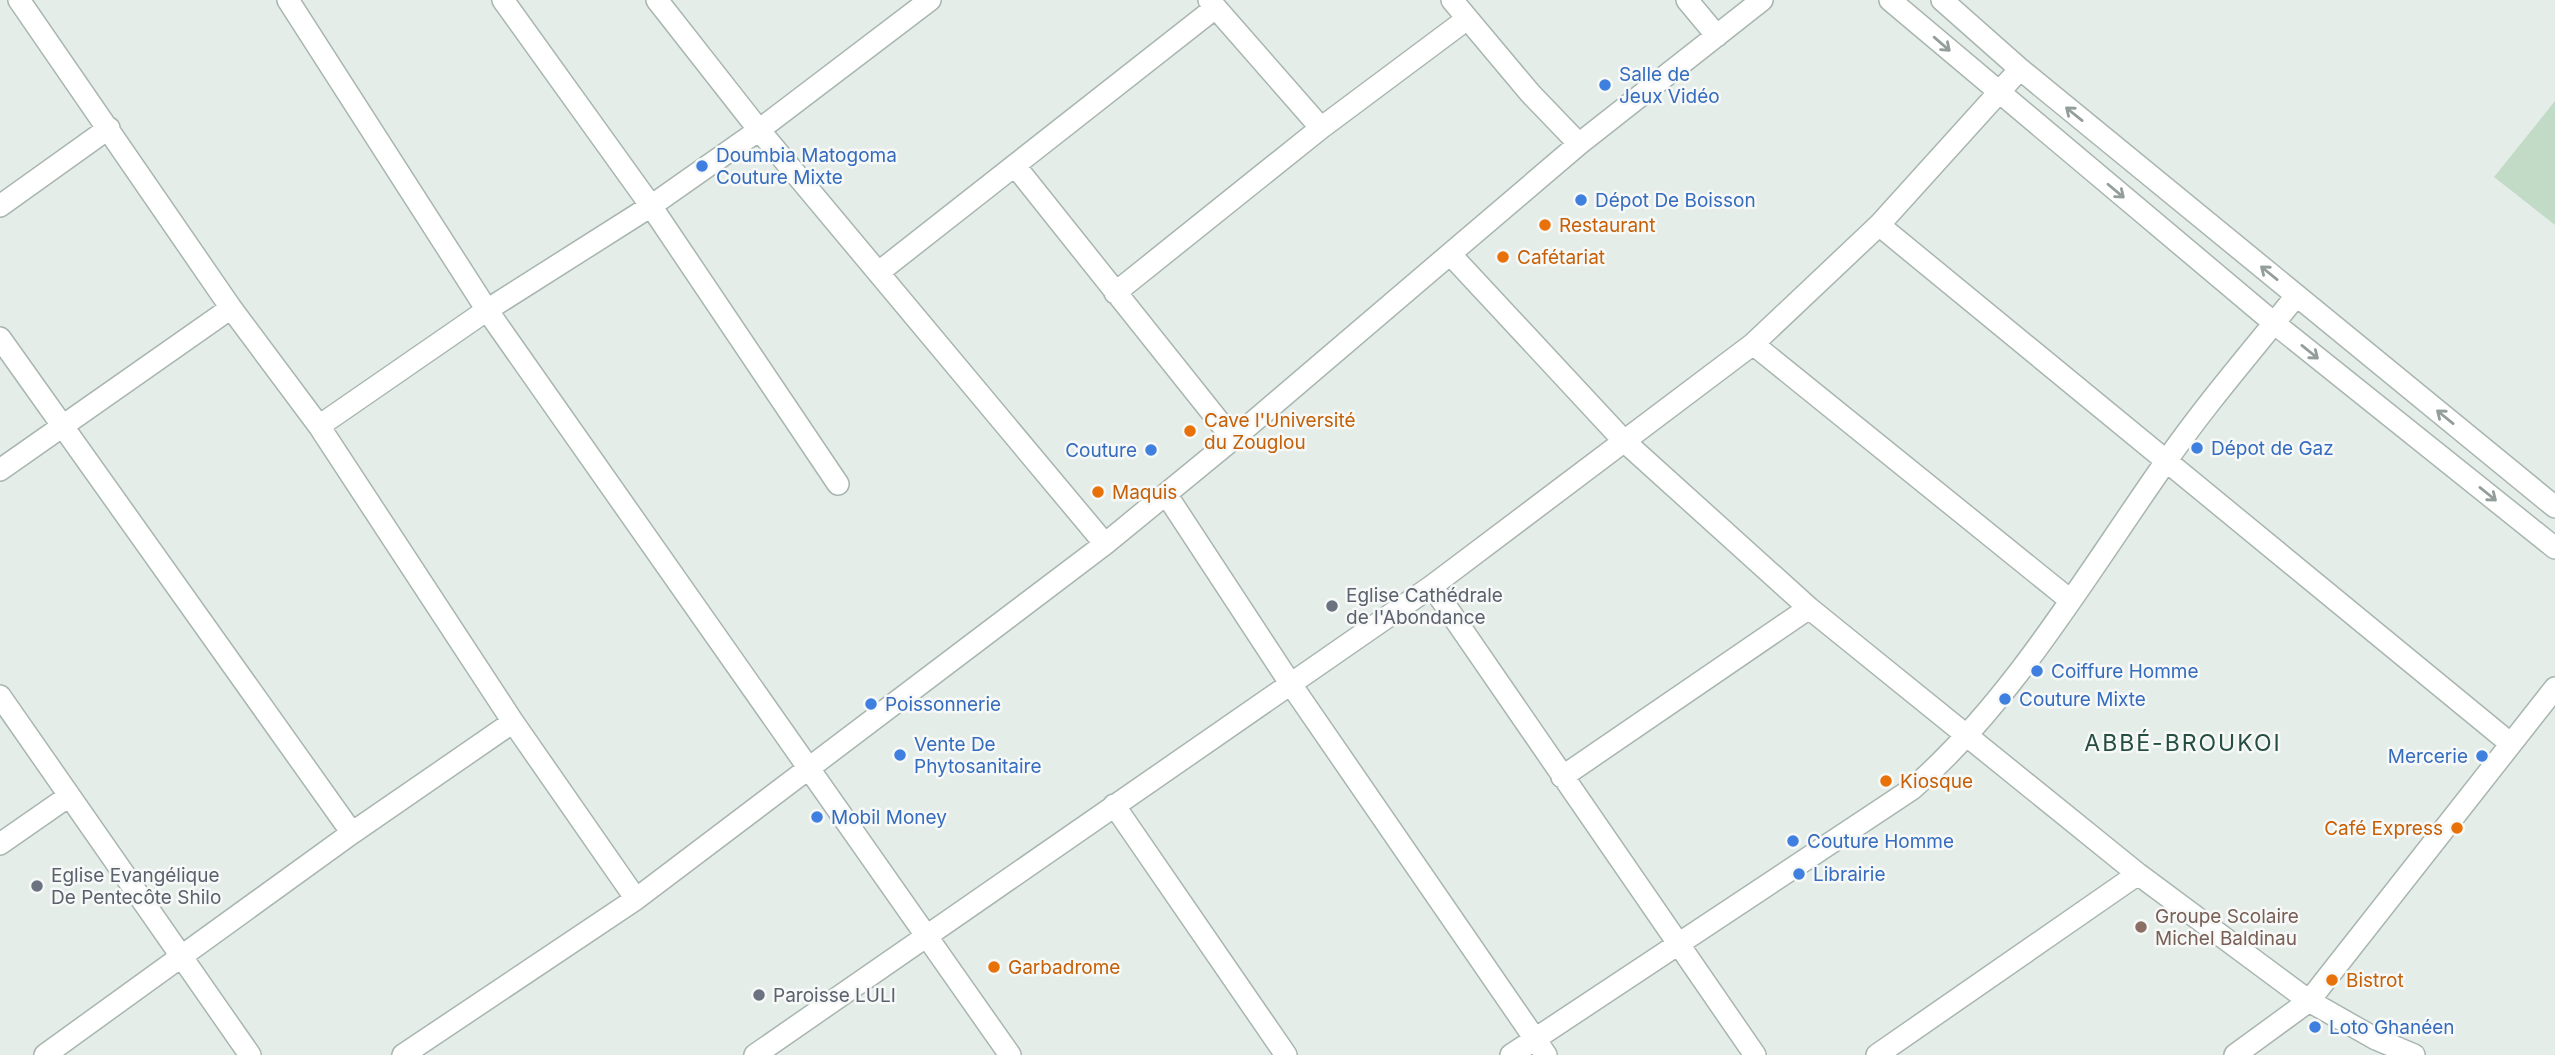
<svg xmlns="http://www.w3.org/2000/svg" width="2555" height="1055" viewBox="0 0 2555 1055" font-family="Inter,sans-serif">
  <rect width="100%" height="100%" fill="#e5ede9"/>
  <path fill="#c1dbc7" d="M2555 101V225L2494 177Z"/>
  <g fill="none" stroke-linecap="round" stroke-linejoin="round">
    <g stroke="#a8b5b0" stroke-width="24">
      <path id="minor" d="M19 0 231 308 319 426 513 722 636 899
        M288 0 487 310 1010 1055
        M503 0 651 206 838 484
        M657 0 759 130 1105 544
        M1209 0 1321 128
        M1452 0 1530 93 1579 144
        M1687 0 1717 36
        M1890 0 2274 323 2555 548
        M1942 0 2020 69 2555 507
        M1016 167 1233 439
        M0 206 109 128
        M1879 225 2511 744
        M1451 255 1624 441 1809 608 2138 874 2309 1001 2376 1039 2414 1055
        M879 272 1215 8
        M1115 293 1321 128 1467 19
        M0 338 352 833
        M1753 344 2070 600
        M319 426 487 310 651 206 759 130 930 0
        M0 470 231 308
        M1166 494 1290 683 1546 1055
        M1432 586 1755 1055
        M0 696 250 1055
        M1562 777 1809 608
        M1114 805 1286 1055
        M0 844 69 796
        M45 1055 352 833 513 722
        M403 1055 636 899 1105 544 1233 439 1579 144 1762 0
        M755 1055 1432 586 1753 344 1879 225 2020 69
        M1511 1055 1912 789C2013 701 2088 572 2165 463 2205 405 2252 351 2296 296
        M1877 1055 2138 874
        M2235 1055 2309 1001 2555 688"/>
    </g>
    <use href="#minor" stroke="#fff" stroke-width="21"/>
  </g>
  <defs><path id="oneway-shaft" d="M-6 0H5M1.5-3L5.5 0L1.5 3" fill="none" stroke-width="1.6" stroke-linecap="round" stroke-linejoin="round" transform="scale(1.75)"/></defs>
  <g stroke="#939e9a">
    <use href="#oneway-shaft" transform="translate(1942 44) rotate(41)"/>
    <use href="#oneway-shaft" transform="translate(2074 114) rotate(-141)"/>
    <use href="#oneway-shaft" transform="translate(2116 191) rotate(40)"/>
    <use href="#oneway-shaft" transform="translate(2269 273) rotate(-141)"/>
    <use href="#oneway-shaft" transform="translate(2310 352) rotate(39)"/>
    <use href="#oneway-shaft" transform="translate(2445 417) rotate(-141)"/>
    <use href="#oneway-shaft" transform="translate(2488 494) rotate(39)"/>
  </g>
  <g fill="#3f7fe0" stroke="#f6f9f7" stroke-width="2.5">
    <circle cx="1605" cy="85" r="7"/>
    <circle cx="702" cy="166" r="7"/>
    <circle cx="1581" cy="200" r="7"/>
    <circle cx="2197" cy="448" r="7"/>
    <circle cx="1151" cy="450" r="7"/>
    <circle cx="2037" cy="671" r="7"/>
    <circle cx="2005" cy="699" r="7"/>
    <circle cx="871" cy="704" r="7"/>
    <circle cx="900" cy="755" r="7"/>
    <circle cx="2482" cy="756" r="7"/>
    <circle cx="817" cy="817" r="7"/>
    <circle cx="1793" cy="841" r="7"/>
    <circle cx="1799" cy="874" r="7"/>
    <circle cx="2315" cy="1027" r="7"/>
  </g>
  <g fill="#e8710a" stroke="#f6f9f7" stroke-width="2.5">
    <circle cx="1545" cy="225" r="7"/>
    <circle cx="1503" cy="257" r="7"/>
    <circle cx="1190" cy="431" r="7"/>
    <circle cx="1098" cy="492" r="7"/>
    <circle cx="1886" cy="781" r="7"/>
    <circle cx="2457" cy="828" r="7"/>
    <circle cx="994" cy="967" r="7"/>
    <circle cx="2332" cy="980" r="7"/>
  </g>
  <g fill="#6b7280" stroke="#f6f9f7" stroke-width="2.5">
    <circle cx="1332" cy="606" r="7"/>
    <circle cx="37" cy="886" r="7"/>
    <circle cx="759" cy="995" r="7"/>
  </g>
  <circle fill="#8d6e63" stroke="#f6f9f7" stroke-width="2.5" cx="2141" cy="927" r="7"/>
  <g text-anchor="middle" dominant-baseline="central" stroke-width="5" stroke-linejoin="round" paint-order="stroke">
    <g font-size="19" fill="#366cbe" stroke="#f6f9f7" text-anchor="start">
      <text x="1619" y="74">Salle de<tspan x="1619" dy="22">Jeux Vidéo</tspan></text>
      <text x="716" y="155">Doumbia Matogoma<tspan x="716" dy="22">Couture Mixte</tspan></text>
      <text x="1595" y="200">Dépot De Boisson</text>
      <text x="2211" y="448">Dépot de Gaz</text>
      <text x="1137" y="450" text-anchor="end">Couture</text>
      <text x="2051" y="671">Coiffure Homme</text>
      <text x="2019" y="699">Couture Mixte</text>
      <text x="885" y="704">Poissonnerie</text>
      <text x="914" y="744">Vente De<tspan x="914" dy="22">Phytosanitaire</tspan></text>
      <text x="2468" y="756" text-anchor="end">Mercerie</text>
      <text x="831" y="817">Mobil Money</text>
      <text x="1807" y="841">Couture Homme</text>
      <text x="1813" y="874">Librairie</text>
      <text x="2329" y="1027">Loto Ghanéen</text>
    </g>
    <g font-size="19" fill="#c56008" stroke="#f6f9f7" text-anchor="start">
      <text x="1559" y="225">Restaurant</text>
      <text x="1517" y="257">Cafétariat</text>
      <text x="1204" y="420">Cave l'Université<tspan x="1204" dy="22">du Zouglou</tspan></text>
      <text x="1112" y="492">Maquis</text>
      <text x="1900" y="781">Kiosque</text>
      <text x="2443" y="828" text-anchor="end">Café Express</text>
      <text x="1008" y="967">Garbadrome</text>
      <text x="2346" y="980">Bistrot</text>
    </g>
    <g font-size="19" fill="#5b616d" stroke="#f6f9f7" text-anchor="start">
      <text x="1346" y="595">Eglise Cathédrale<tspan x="1346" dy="22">de l'Abondance</tspan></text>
      <text x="51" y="875">Eglise Evangélique<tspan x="51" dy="22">De Pentecôte Shilo</tspan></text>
      <text x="773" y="995">Paroisse LULI</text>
    </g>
    <g font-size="19" fill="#785e54" stroke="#f6f9f7" text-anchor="start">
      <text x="2155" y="916">Groupe Scolaire<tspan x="2155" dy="22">Michel Baldinau</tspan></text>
    </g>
    <g font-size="23" letter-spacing="2" fill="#254d41" stroke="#f6f9f7">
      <text x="2183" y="743">ABBÉ-BROUKOI</text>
    </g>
  </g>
</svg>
